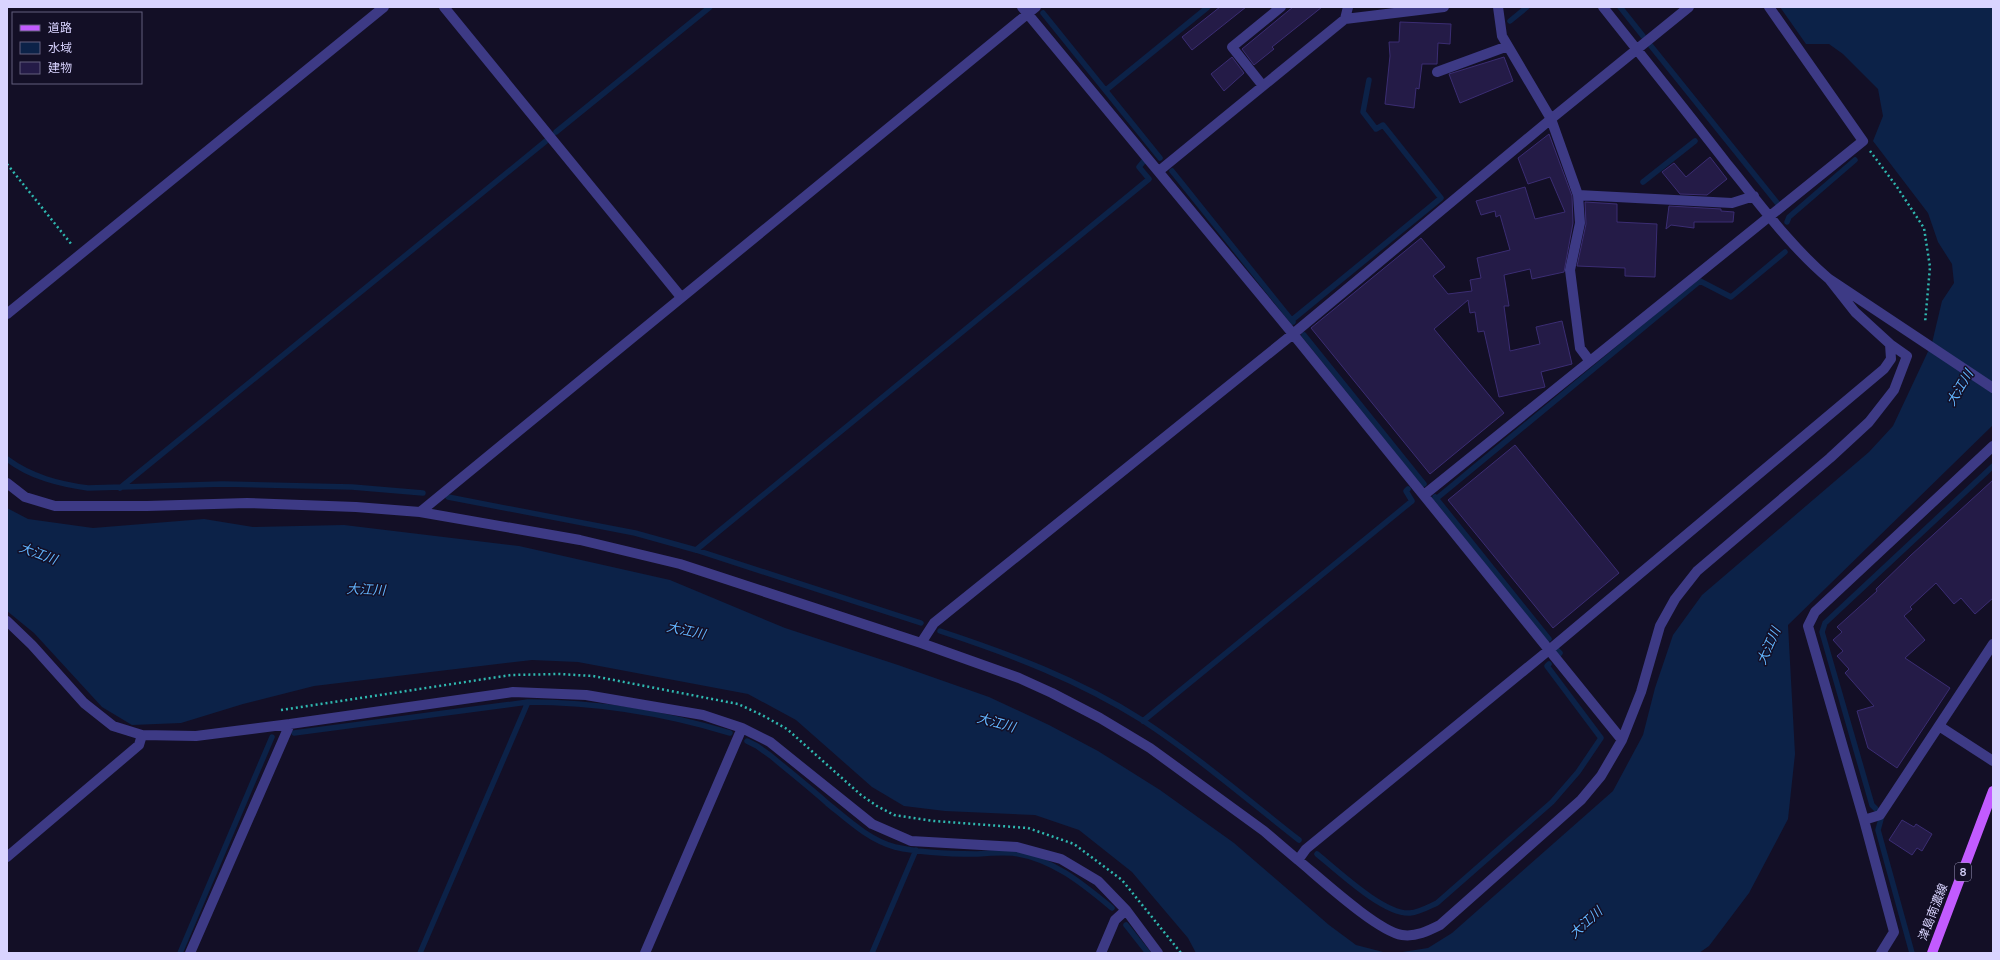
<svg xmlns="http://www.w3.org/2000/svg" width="2000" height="960" viewBox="0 0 2000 960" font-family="'Nunito Sans','Noto Sans JP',sans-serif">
  <rect width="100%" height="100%" fill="#130f26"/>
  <path fill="#0c2248" d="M1780 7H1993V425L1788 625 1795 754 1788 819 1749 893 1709 946 1699 953H1396L1428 948 1452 933 1613 791 1643 735 1655 688 1673 635 1702 595 1869 452 1893 426 1932 343 1942 301 1954 283 1952 264 1938 242 1928 213 1873 141 1883 116 1878 89 1843 54 1829 44H1806Z
    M7 508 28 519 93 528 204 519 253 527 344 525 519 546 670 580 785 628 898 665 989 697 1049 725 1098 751 1160 790 1234 843 1329 925 1356 945 1387 953H1196L1188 938 1132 872 1079 830 1035 815 945 811 904 806 872 787 796 720 748 694 578 662 532 660 314 686 243 704 181 723 132 725 102 707 34 633 7 611Z"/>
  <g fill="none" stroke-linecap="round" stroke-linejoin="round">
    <path stroke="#0c2248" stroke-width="5.5" d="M1620 7 1643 36
      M1043 13 1160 158
      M1510 21 1527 7
      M1651 46 1778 204
      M1106 90 1208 7
      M556 132 710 7
      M1172 171 1293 322
      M1643 182 1695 141
      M1787 222 1789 217 1855 160
      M1292 320 1441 198 1383 125 1376 129 1363 112 1369 80
      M1304 335 1424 484
      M7 459C31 477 59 484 88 488L223 484 352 487 423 493
      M120 488 546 141
      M448 497 635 533 696 550 921 623
      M1435 497 1549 639
      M1436 499 1700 281 1731 297 1785 252
      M696 550 1149 179 1139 167 1143 162
      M940 631C1010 654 1079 680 1142 720 1197 756 1248 800 1299 840
      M1557 650 1560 653 1558 655
      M1143 721 1412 501 1406 491 1408 489
      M294 733 528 702C597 702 664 713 730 733
      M747 741 757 746 771 756C790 772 809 787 827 803 848 820 869 840 895 847 921 853 951 854 977 854 988 853 1001 852 1013 853 1052 858 1083 884 1112 908
      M1876 809 1872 805 1822 632 1825 623 1993 466
      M1881 819 1878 830 1912 953
      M1317 854C1338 871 1384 915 1410 913 1420 912 1428 907 1437 903L1552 802 1578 772 1601 738 1547 666 1549 664
      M1126 925 1148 953
      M180 953 272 737
      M420 953 528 702
      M872 953 916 850"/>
  </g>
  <path fill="#241b47" stroke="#3b2d73" d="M1220 7H1246L1192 50 1182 37Z
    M1293 7H1322L1272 47 1274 49 1254 65 1242 49Z
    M1400 22 1451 24 1450 44 1438 43 1437 64H1422L1419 89 1416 88 1414 108 1385 104 1390 56 1389 42H1399Z
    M1232 57 1244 73 1224 91 1211 74Z
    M1504 57 1513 81 1460 103 1449 74Z
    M1549 134 1572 196 1573 223 1564 272 1532 279 1530 269 1504 275 1509 306H1504L1510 351 1540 344 1536 327 1562 321 1572 364 1541 372 1545 387 1499 397 1484 331 1478 332 1475 312 1470 313 1468 300 1434 329 1504 413 1430 474 1311 328 1421 238 1445 267 1433 276 1448 294 1472 291 1470 280 1481 278 1477 258 1510 250 1500 215 1496 217 1495 211 1481 215 1476 201 1525 187 1535 219 1565 212 1550 177 1528 184 1518 158Z
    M1710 157 1727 179 1707 195 1680 194 1662 172 1674 163 1686 177Z
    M1585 202 1617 204V222L1657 224 1655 277 1625 276V268L1577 266 1586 224Z
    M1669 206 1721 209V211L1734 212 1733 222H1694V228L1671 225 1666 229Z
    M1515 445 1619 573 1553 628 1448 500Z
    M1993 480V598L1975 614 1961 598 1954 604 1936 583 1910 607 1912 609 1904 616 1925 640 1905 658 1950 688 1897 768 1868 748 1857 711 1874 706 1845 673 1849 669 1837 656 1843 651 1833 640 1842 632 1837 627 1877 591 1876 589 1910 556Z
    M1902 820 1914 827 1916 824 1932 834 1922 851 1917 848 1912 855 1889 840Z"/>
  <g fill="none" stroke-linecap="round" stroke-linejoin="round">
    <path stroke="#2fb8b0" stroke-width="2.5" stroke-dasharray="2 3" stroke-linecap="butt" d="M1870 151 1897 187 1924 228 1930 267 1925 323
      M7 164 72 245
      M281 710 511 675 559 674 593 676 738 704 762 715 787 729 861 795 877 806 894 815 934 821 1028 828 1074 844 1122 880 1181 953"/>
    <path stroke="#3d3a85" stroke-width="10" d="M444 7 681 297
      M1022 7 1293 334 1622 740 1601 776 1581 800 1440 925C1428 931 1416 937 1402 935 1377 931 1320 878 1298 860
      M1498 7 1502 36 1551 119 1578 195 1580 223 1570 270 1580 348 1589 360
      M1603 7C1645 60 1687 112 1728 165 1760 204 1790 246 1829 279L1993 388
      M1345 19 1348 7
      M1437 72 1508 46
      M1263 86 1232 47 1281 7
      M1159 171 1345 19 1444 7
      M1578 195 1732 203 1754 196
      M7 314 384 7
      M7 483 25 497 55 506H147L247 503 356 507 420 512 580 540 680 564 921 643 1019 678 1052 693 1100 718 1150 748 1264 831 1298 860 1306 849 1549 650 1884 369 1891 359 1890 344 1855 312 1829 279
      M1424 495 1863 141 1769 7
      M420 512 1036 7
      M7 621 32 645 84 703 113 726 142 735
      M921 643 934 623 1293 334 1551 119 1689 7
      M1939 726 1993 761
      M1622 740 1641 692 1660 626 1675 599 1697 571 1830 458 1869 422 1894 390 1907 356 1890 344
      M1864 820 1880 815 1993 644
      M7 857 139 745 142 735 196 736 290 724
      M190 953 290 724 513 692 586 695 703 715 742 728
      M645 953 742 728 770 742 872 824 911 841 1017 847 1061 859 1098 881 1126 910
      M1101 953 1115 920 1126 910 1158 953
      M1881 953 1894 932 1864 820 1808 626 1815 612 1993 446"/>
    <path stroke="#c25bff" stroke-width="10" d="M1932 953 1993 791"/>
  </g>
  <g text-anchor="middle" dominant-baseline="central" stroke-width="3" stroke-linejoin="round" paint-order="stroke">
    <rect fill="#130f26" stroke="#9e99be" stroke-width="1" x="1955" y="863" width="16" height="18" rx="3"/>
    <g font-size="11" font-weight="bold" fill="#d9d4ff">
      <text x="1963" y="872">8</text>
    </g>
    <g font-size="12" fill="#d9d4ff" stroke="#130f26">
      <text transform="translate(1933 912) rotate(-69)">津島南濃線</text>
    </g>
    <g font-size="13" font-style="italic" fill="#62b6ff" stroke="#130f26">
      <text transform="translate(1960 388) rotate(-59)">大江川</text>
      <text transform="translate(38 554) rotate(20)">大江川</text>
      <text transform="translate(366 590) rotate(2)">大江川</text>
      <text transform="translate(686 631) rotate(12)">大江川</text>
      <text transform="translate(1769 646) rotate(-66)">大江川</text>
      <text transform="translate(996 723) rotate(15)">大江川</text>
      <text transform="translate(1586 923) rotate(-42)">大江川</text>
    </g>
  </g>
  <rect width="2000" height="960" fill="none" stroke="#d9d4ff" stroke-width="16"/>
  <rect x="12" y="12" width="130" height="72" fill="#130f26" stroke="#625e7d"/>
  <rect x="20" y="25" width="20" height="6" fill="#c25bff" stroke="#625e7d"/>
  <text x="48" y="32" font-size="12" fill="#d9d4ff">道路</text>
  <rect x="20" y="42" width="20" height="12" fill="#0c2248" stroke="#625e7d"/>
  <text x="48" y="52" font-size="12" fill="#d9d4ff">水域</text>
  <rect x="20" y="62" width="20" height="12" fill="#241b47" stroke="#625e7d"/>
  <text x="48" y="72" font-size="12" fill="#d9d4ff">建物</text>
</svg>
